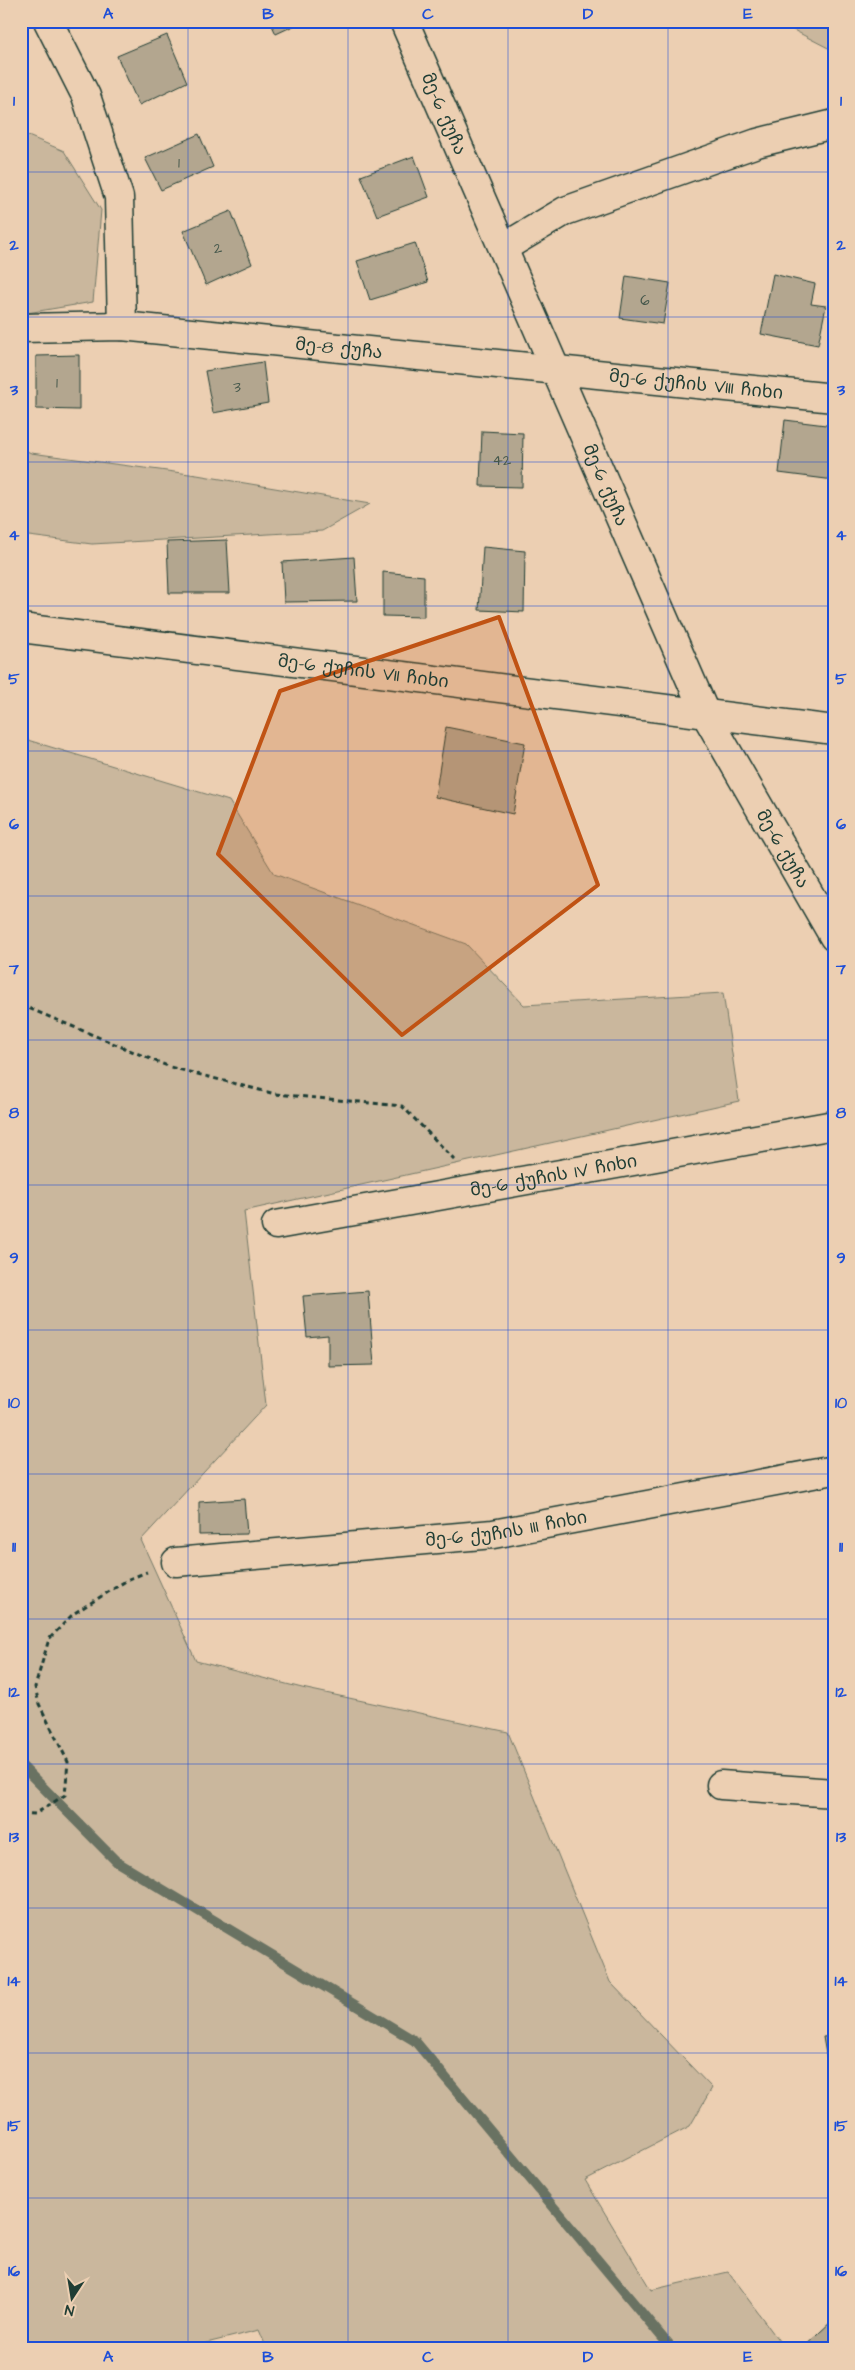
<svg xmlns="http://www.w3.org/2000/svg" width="855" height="2370" viewBox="0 0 855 2370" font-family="'Architects Daughter','Noto Sans Georgian',sans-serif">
  <rect width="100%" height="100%" fill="#eccfb2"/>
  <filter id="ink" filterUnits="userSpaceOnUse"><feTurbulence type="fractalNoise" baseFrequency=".02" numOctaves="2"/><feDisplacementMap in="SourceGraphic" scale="10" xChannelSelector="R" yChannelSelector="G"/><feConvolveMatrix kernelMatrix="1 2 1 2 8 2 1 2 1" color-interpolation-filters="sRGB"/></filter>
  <g filter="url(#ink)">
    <path fill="#cab79d" stroke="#747a68" d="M776 21H834V51Z
      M21 133 64 151 101 210 93 302 21 314Z
      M21 448 31 453 197 475 370 504 322 531 92 544 21 535Z
      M21 738 229 801 274 874 466 944 524 1005 723 993 739 1101 244 1211 266 1405 141 1540 196 1661 302 1688 508 1732 610 1982 712 2088 690 2126 585 2180 651 2290 728 2272 785 2349H267L259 2330 182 2349H21Z"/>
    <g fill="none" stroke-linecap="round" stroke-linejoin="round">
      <path stroke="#697262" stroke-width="10" d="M21 1765 117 1862 415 2041 672 2349"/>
    </g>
    <path fill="#b3a68f" stroke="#1f3d34" d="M270 21H304L276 34Z
      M167 35 187 82 139 105 117 56Z
      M199 134 213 167 161 190 145 158Z
      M414 156 429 197 377 216 361 176Z
      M231 211 252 264 206 285 183 231Z
      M415 243 428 282 370 300 357 261Z
      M773 274 815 284 811 304 826 306 818 345 761 334Z
      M626 276 670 283 663 324 620 318Z
      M79 355V410L36 409V356Z
      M263 362 268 403 213 413 205 371Z
      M785 420 834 426V480L779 473Z
      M482 431 523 433 522 487 480 486Z
      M227 540 230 593H169L167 542Z
      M483 547 525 551 524 612 479 610Z
      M354 557 357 601 284 602 282 562Z
      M383 572 424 576V617L383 616Z
      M446 727 525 743 513 814 435 797Z
      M368 1291 374 1365 328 1366V1335L307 1337 303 1296Z
      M244 1499 247 1534 199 1535V1502Z
      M834 2036V2089H832L823 2037Z
      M834 2319V2349H802Z"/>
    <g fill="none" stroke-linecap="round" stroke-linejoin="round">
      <g stroke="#1f3d34" stroke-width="31">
        <g id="minor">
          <path d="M48 21 86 96 119 197 122 326"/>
          <path id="s1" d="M404 21 705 713 834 937"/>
          <path d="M503 248 565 211 757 143 834 124"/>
          <path id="s2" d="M21 328 122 326 834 398"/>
          <path id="s3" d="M21 628 834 730"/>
          <path id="s4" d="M276 1225 834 1125"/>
          <path id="s5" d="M176 1562 493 1534 834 1470"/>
          <path d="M721 1785 834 1793"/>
        </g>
      </g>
      <path stroke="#1f3d34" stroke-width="3" stroke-dasharray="5 4" stroke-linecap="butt" d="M21 1005 170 1067 275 1094 402 1106 456 1161
        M21 1813 35 1814 65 1795 68 1762 39 1704 35 1687 49 1639 73 1614 129 1579 147 1572"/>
      <use href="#minor" stroke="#eccfb2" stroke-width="28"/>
    </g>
  </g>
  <path fill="#c05314" fill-opacity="0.2" stroke="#c05314" stroke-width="4" stroke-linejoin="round" d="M499 617 598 885 402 1035 218 854 280 691Z"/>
  <path fill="none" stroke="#1d4ed8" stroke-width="1" stroke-opacity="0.55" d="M188 21V2349M348 21V2349M508 21V2349M668 21V2349M21 172H834M21 317H834M21 462H834M21 606H834M21 751H834M21 896H834M21 1040H834M21 1185H834M21 1330H834M21 1474H834M21 1619H834M21 1764H834M21 1908H834M21 2053H834M21 2198H834"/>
  <g text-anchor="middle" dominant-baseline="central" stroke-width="4.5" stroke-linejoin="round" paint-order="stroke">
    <g font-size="15" fill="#44574b">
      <text x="179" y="163">1</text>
      <text x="218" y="248">2</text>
      <text x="645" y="300">6</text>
      <text x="57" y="383">1</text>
      <text x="237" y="387">3</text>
      <text x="502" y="460">42</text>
    </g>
    <g font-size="18" fill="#1f3d34" stroke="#eccfb2">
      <text stroke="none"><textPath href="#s1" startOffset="101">მე-6 ქუჩა</textPath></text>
      <text stroke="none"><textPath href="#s2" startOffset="319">მე-8 ქუჩა</textPath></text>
      <text stroke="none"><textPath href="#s2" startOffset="678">მე-6 ქუჩის VIII ჩიხი</textPath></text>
      <text stroke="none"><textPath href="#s1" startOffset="506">მე-6 ქუჩა</textPath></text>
      <text stroke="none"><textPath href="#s3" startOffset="345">მე-6 ქუჩის VII ჩიხი</textPath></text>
      <text stroke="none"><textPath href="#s1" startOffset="911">მე-6 ქუჩა</textPath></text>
      <text stroke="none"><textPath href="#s4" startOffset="282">მე-6 ქუჩის IV ჩიხი</textPath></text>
      <text stroke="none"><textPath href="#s5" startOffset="332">მე-6 ქუჩის III ჩიხი</textPath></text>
    </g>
  </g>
  <rect width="855" height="2370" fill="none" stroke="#eccfb2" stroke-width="55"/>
  <g transform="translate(72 2298) rotate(192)" stroke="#eccfb2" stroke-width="4" paint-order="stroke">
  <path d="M0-4L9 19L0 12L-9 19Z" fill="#1f3d34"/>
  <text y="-8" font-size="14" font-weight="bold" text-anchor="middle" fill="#1f3d34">N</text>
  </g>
  <rect x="28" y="28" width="800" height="2314" fill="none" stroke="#1d4ed8" stroke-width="2"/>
  <g font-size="16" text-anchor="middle" font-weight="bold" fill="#1d4ed8">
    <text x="108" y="19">A</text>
    <text x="268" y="19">B</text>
    <text x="428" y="19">C</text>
    <text x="588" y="19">D</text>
    <text x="748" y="19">E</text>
    <text x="14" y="106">1</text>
    <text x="841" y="106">1</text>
    <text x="14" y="250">2</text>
    <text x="841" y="250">2</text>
    <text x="14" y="395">3</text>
    <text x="841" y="395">3</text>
    <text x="14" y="540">4</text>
    <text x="841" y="540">4</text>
    <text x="14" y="684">5</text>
    <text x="841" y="684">5</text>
    <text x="14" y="829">6</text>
    <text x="841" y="829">6</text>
    <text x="14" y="974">7</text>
    <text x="841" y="974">7</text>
    <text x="14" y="1118">8</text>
    <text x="841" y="1118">8</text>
    <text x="14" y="1263">9</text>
    <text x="841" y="1263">9</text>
    <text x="14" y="1408">10</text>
    <text x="841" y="1408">10</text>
    <text x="14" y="1552">11</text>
    <text x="841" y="1552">11</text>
    <text x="14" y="1697">12</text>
    <text x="841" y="1697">12</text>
    <text x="14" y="1842">13</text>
    <text x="841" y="1842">13</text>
    <text x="14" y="1986">14</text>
    <text x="841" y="1986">14</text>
    <text x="14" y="2131">15</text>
    <text x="841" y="2131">15</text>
    <text x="14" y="2276">16</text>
    <text x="841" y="2276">16</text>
    <text x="108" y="2362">A</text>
    <text x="268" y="2362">B</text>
    <text x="428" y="2362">C</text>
    <text x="588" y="2362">D</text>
    <text x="748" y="2362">E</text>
  </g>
</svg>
